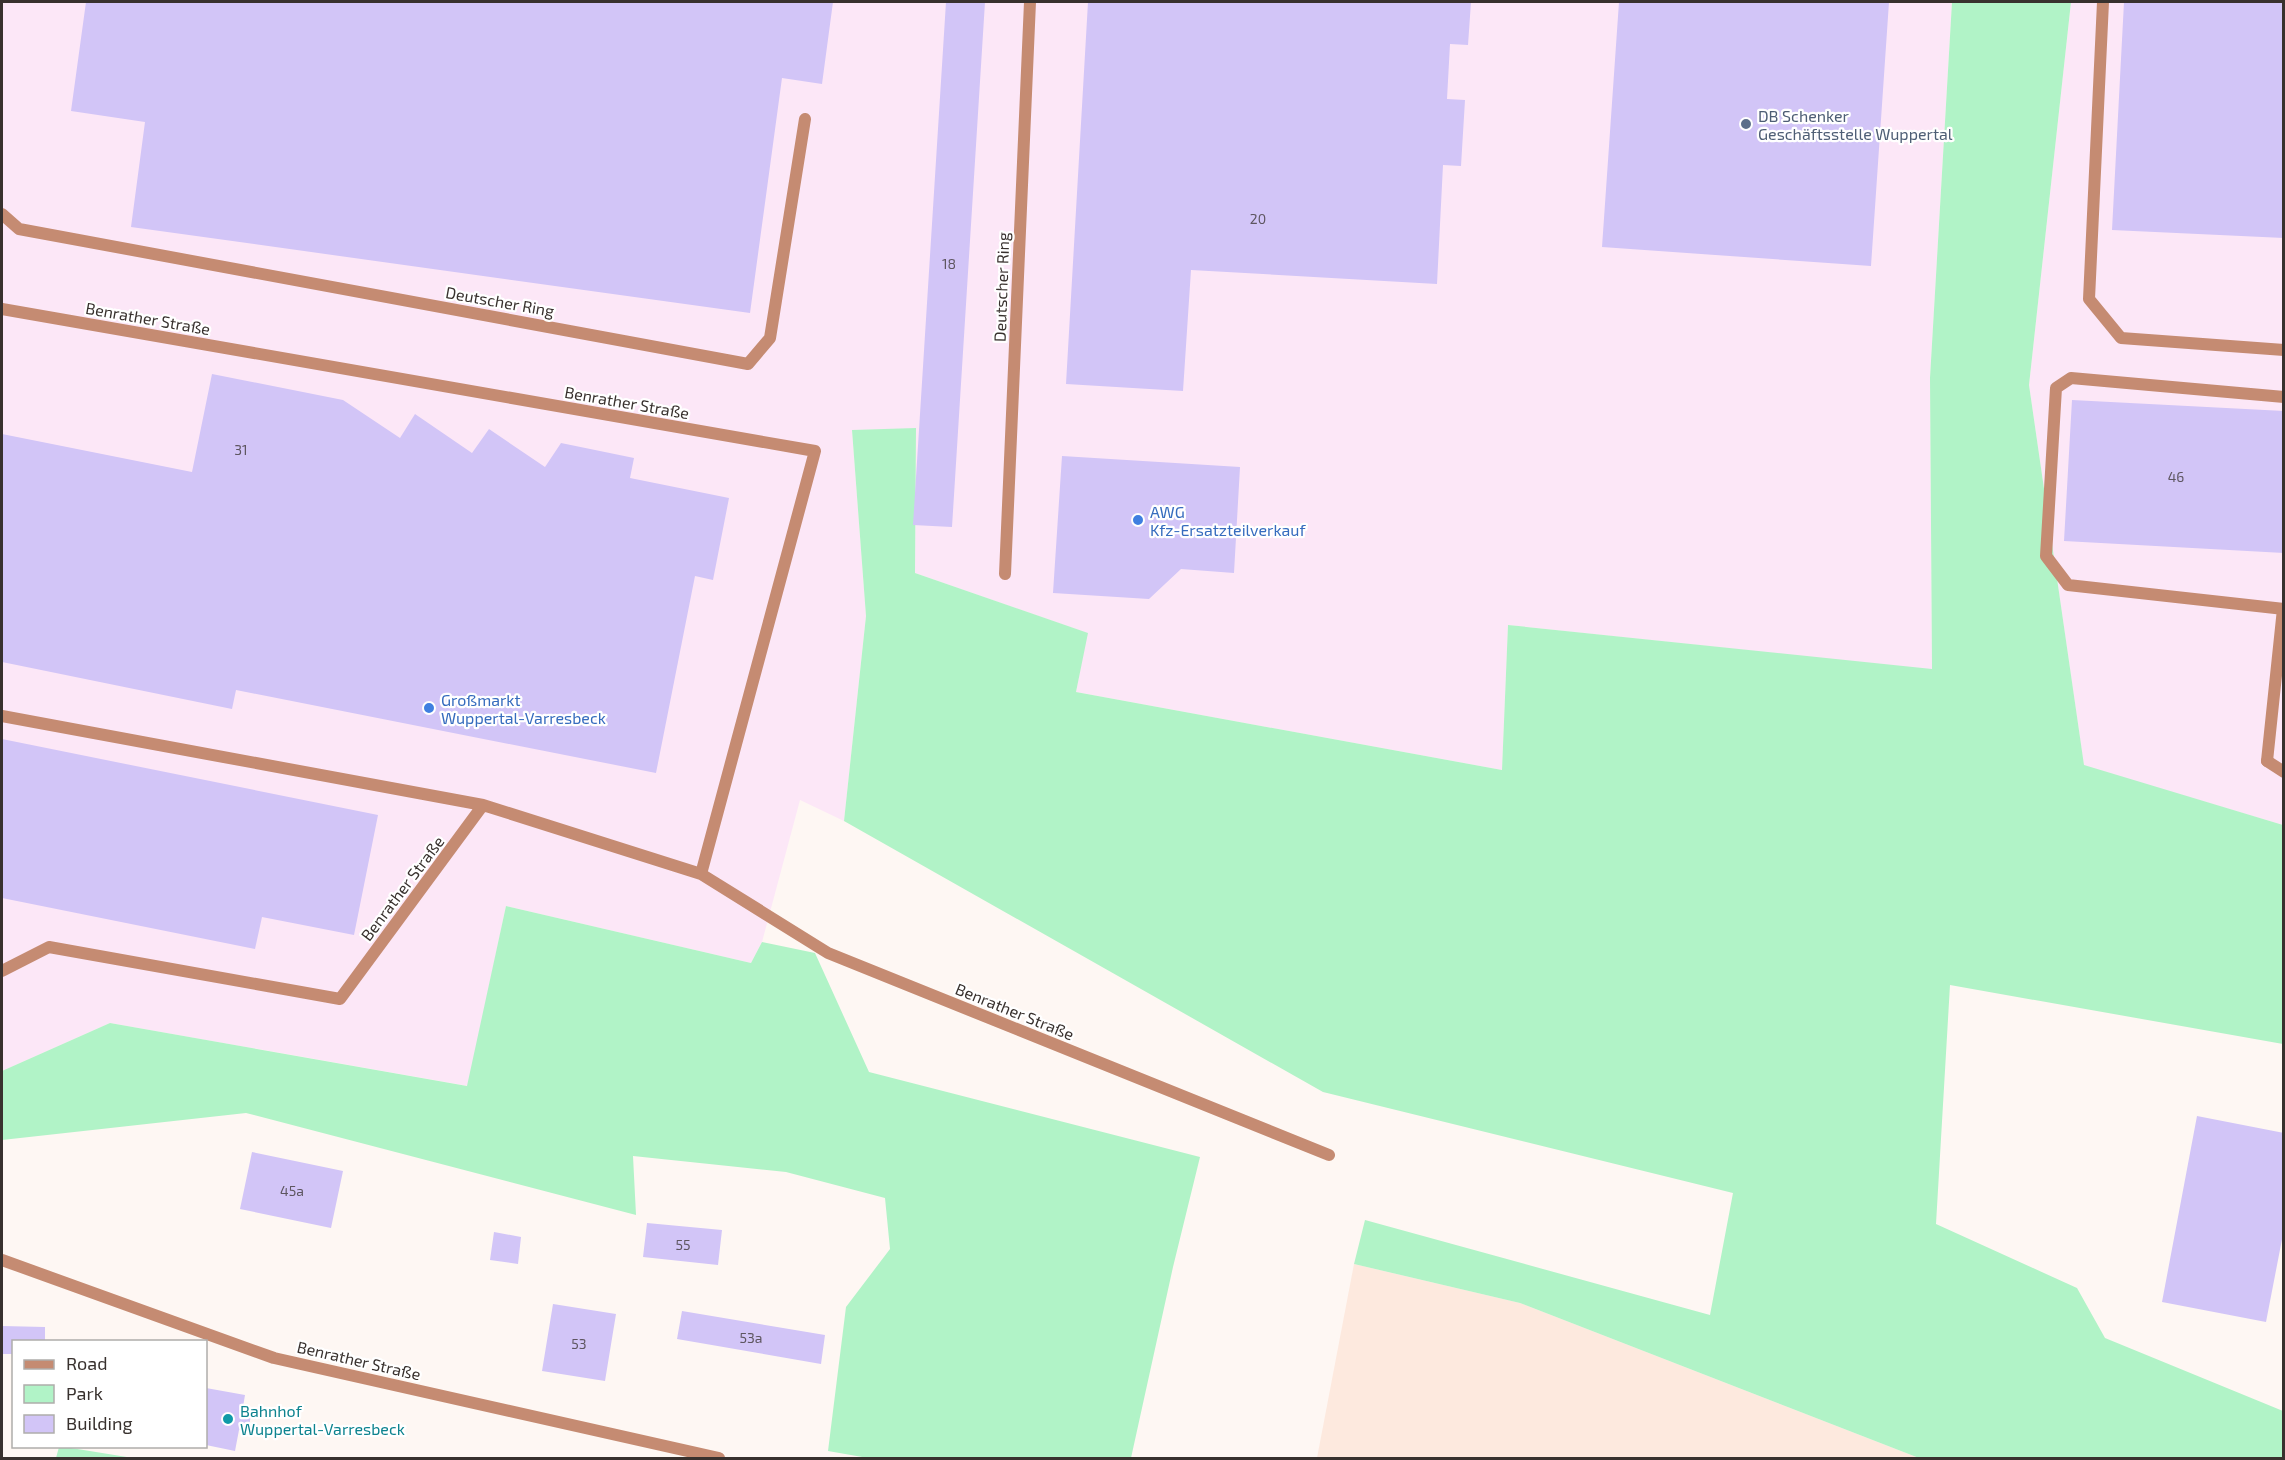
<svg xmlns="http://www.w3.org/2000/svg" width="2285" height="1460" viewBox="0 0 2285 1460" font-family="'Exo 2',sans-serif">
  <rect width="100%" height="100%" fill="#fef7f3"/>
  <path fill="#fce7f7" d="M2 2H1952L1930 378 1932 670 1508 625 1502 770 1076 692 1087 633 915 573 916 429 852 430 866 616 844 821 800 800 762 942 751 963 506 906 468 1086 110 1023 2 1071Z
    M2071 2H2283V825L2084 766 2029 385Z"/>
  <path fill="#fde9de" d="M1354 1264 1520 1303 1919 1458H1317Z"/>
  <path fill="#b1f3c7" d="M1952 2H2071L2029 385 2084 765 2283 825V1044L1950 985 1936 1224 2077 1288 2105 1338 2283 1411V1458H1919L1520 1303 1354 1264 1365 1220 1710 1315 1733 1193 1323 1092 844 821 866 616 852 430 916 428 915 573 1088 633 1076 692 1502 770 1508 625 1932 669 1930 378Z
    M506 906 751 963 762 942 815 953 869 1072 1200 1157 1173 1267 1131 1458H868L828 1451 846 1307 890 1249 885 1198 786 1172 633 1156 636 1215 246 1113 2 1140V1071L110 1023 467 1086Z
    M59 1447H65L133 1458H56Z"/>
  <path fill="#d2c5f7" d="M86 2H833L822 84 782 78 750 313 131 227 145 122 71 111Z
    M946 2H985L952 527 913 525Z
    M1088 2H1471L1468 45 1450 44 1447 99 1465 100 1461 166 1443 165 1437 284 1191 270 1183 391 1066 384Z
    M1619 2H1889L1871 266 1602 247Z
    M2124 2H2284V238L2112 230Z
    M212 374 343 400 400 438 415 414 472 453 489 429 545 467 561 443 634 458 630 478 729 498 713 580 695 576 656 773 236 690 232 709 2 662V434L192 472Z
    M2072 400 2284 411V553L2064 541Z
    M1062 456 1240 467 1234 573 1181 569 1149 599 1053 593Z
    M2 739 378 815 354 935 262 917 255 949 2 898Z
    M2197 1116 2284 1133V1229L2266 1322 2162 1302Z
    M252 1152 343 1171 331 1228 240 1209Z
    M647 1223 722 1230 718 1265 643 1257Z
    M494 1232 521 1237 518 1264 490 1260Z
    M553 1304 616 1314 605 1381 542 1371Z
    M682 1311 825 1335 821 1364 677 1339Z
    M2 1326 45 1327V1342H14V1354H2Z
    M206 1388 245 1395 243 1407 252 1409 248 1432 239 1430 235 1451 206 1445Z"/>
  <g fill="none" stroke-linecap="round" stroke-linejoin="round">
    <path stroke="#c58b72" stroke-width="12" d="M2103 2 2089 299 2121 338 2284 350
      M2 214 19 229 748 364 770 338 805 119
      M2 309 815 451 701 874
      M2284 397 2071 378 2056 388 2046 556 2068 585 2284 609
      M1005 574 1030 2
      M2 716 483 805
      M2267 761 2283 609
      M2 971 49 947 340 999 483 805 701 874 828 953 1329 1155"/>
    <path stroke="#c58b72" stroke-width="12" d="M2267 761 2284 772
      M2 1260 274 1358 719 1458"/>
  </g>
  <circle fill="#5c6f8a" stroke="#fff" stroke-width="2" cx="1746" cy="124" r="6"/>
  <g fill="#3f7fe0" stroke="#fff" stroke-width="2">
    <circle cx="1138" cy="520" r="6"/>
    <circle cx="429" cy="708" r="6"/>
  </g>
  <circle fill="#0f9aa8" stroke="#fff" stroke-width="2" cx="228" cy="1419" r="6"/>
  <g text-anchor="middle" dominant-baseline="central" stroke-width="4.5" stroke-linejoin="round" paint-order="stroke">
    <g font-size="14" fill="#5e5660">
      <text x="1258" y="218">20</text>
      <text x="949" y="263">18</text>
      <text x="241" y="449">31</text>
      <text x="2176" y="476">46</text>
      <text x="292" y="1190">45a</text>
      <text x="683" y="1244">55</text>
      <text x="751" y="1337">53a</text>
      <text x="579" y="1343">53</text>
    </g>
    <g font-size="16" fill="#4e5e75" stroke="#fff" text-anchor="start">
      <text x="1758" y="115">DB Schenker<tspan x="1758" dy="18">Geschäftsstelle Wuppertal</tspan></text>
    </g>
    <g font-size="16" fill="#38312e" stroke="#fff">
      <text transform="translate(1001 287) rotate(-88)">Deutscher Ring</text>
      <text transform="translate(500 301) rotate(10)">Deutscher Ring</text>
      <text transform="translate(148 318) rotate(10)">Benrather Straße</text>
      <text transform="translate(627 402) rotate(10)">Benrather Straße</text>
      <text transform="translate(402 888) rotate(-53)">Benrather Straße</text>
      <text transform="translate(1015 1011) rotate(22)">Benrather Straße</text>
      <text transform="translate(359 1360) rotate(13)">Benrather Straße</text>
    </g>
    <g font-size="16" fill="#366cbe" stroke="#fff" text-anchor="start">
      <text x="1150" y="511">AWG<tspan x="1150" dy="18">Kfz-Ersatzteilverkauf</tspan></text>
      <text x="441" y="699">Großmarkt<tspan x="441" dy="18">Wuppertal-Varresbeck</tspan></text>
    </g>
    <g font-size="16" fill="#0d838f" stroke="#fff" text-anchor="start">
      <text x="240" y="1410">Bahnhof<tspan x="240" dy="18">Wuppertal-Varresbeck</tspan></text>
    </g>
  </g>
  <rect width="2285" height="1460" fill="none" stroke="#38312e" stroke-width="6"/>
  <rect x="12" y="1340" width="195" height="108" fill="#ffffff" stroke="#afadab" stroke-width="1.5"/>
  <rect x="24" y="1360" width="30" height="9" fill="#c58b72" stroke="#afadab" stroke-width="1.5"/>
  <text x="66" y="1370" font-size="18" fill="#38312e">Road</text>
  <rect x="24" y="1385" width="30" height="18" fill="#b1f3c7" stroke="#afadab" stroke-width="1.5"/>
  <text x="66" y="1400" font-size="18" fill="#38312e">Park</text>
  <rect x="24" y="1415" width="30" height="18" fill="#d2c5f7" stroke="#afadab" stroke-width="1.5"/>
  <text x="66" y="1430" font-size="18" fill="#38312e">Building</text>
</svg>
